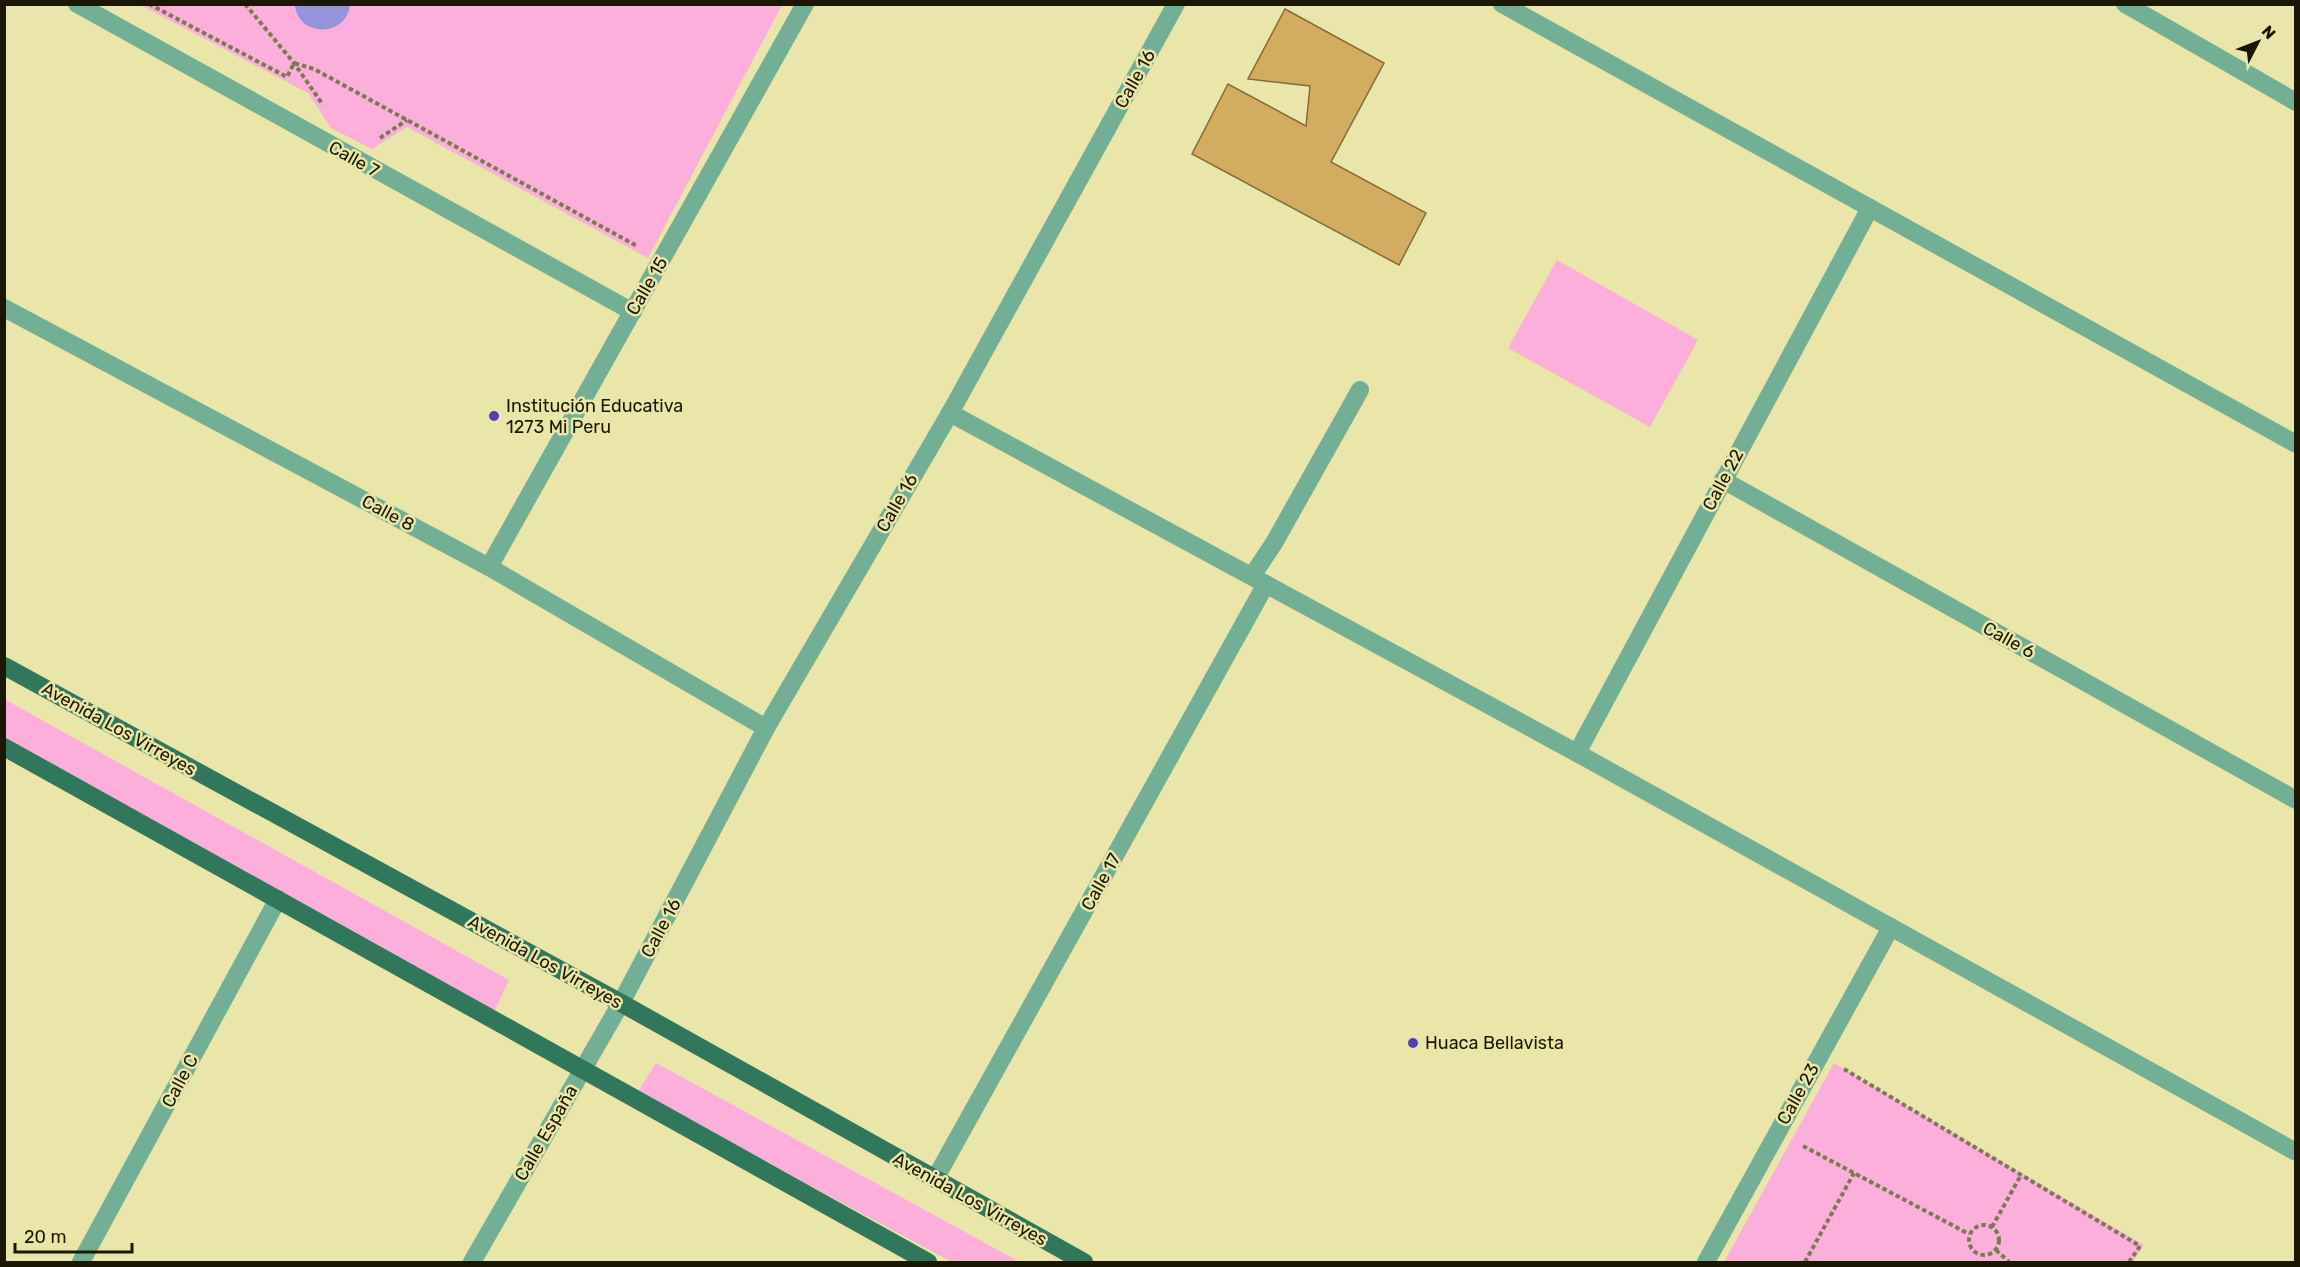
<svg xmlns="http://www.w3.org/2000/svg" width="2300" height="1267" viewBox="0 0 2300 1267" font-family="Rubik,sans-serif">
<rect width="100%" height="100%" fill="#eae6aa"/>
<g fill="#fbafda">
<polygon points="140,5 782,5 648,258 407,127 372,149 331,128 308,93"/>
<polygon points="1557,260 1698,340 1650,427 1508,348"/>
<polygon points="4,699 509,980 494,1012 5,742"/>
<polygon points="656,1063 1020,1262 952,1262 637,1093"/>
<polygon points="1834,1063 2144,1245 2132,1262 1724,1262"/>
</g>
<path fill="#9593db" d="M295 5V4L350 5C347 37 298 38 295 5Z"/>
<polygon fill="#d2ad61" stroke="#846b37" stroke-width="1.5" points="1285,9 1384,63 1331,162 1426,213 1399,265 1192,154 1228,84 1306,126 1310,86 1248,79"/>
<g fill="none" stroke-linecap="round" stroke-linejoin="round">
<g stroke="#7d7a52" stroke-width="4" stroke-dasharray="4.5 3" stroke-linecap="butt">
<polyline points="149,4 287,77 294,63 314,69 637,246"/>
<polyline points="245,4 294,63 323,105"/>
<polyline points="380,138 407,120"/>
<polyline points="1844,1069 2140,1246 2129,1262"/>
<polyline points="1803,1146 1969,1234"/>
<circle cx="1984" cy="1240" r="15"/>
<polyline points="1992,1227 2021,1175"/>
<polyline points="1996,1250 2009,1262"/>
<polyline points="1805,1262 1854,1173"/>
</g>
<g stroke="#73af94" stroke-width="18">
<polyline points="77,4 633,312"/>
<polyline points="1502,4 2296,444"/>
<polyline points="2125,4 2296,102"/>
<polyline points="4,308 489,567 766,728"/>
<polyline points="950,413 1577,753 2296,1152"/>
<polyline points="1723,480 2296,800"/>
<polyline points="489,567 805,4"/>
<polyline points="1252,576 1274,543 1360,390"/>
<polyline points="1577,753 1870,208"/>
<polyline points="935,1179 1266,584"/>
<polyline points="81,1262 278,899"/>
<polyline points="472,1262 621,1003 766,728 950,413 1176,4"/>
<polyline points="1706,1262 1891,927"/>
</g>
<g stroke="#31775c" stroke-width="18">
<polyline points="4,666 621,1003 1084,1262"/>
<polyline points="4,747 928,1262"/>
</g>
</g>
<g fill="#523eb6" stroke="#eae6aa" stroke-width="2">
<circle cx="494" cy="416" r="6"/>
<circle cx="1413" cy="1043" r="6"/>
</g>
<g text-anchor="middle" dominant-baseline="central" stroke-width="5" stroke-linejoin="round" paint-order="stroke">
<g font-size="18" fill="#1a1802" stroke="#eae6aa">
<text transform="translate(1135 79) rotate(-61)">Calle 16</text>
<text transform="translate(354 159) rotate(29)">Calle 7</text>
<text transform="translate(647 286) rotate(-60)">Calle 15</text>
<text transform="translate(1723 480) rotate(-62)">Calle 22</text>
<text transform="translate(897 503) rotate(-60)">Calle 16</text>
<text transform="translate(388 513) rotate(28)">Calle 8</text>
<text transform="translate(2009 640) rotate(29)">Calle 6</text>
<text transform="translate(119 729) rotate(29)">Avenida Los Virreyes</text>
<text transform="translate(1101 882) rotate(-61)">Calle 17</text>
<text transform="translate(661 928) rotate(-62)">Calle 16</text>
<text transform="translate(545 962) rotate(29)">Avenida Los Virreyes</text>
<text transform="translate(180 1081) rotate(-62)">Calle C</text>
<text transform="translate(1798 1094) rotate(-61)">Calle 23</text>
<text transform="translate(546 1133) rotate(-60)">Calle España</text>
<text transform="translate(970 1199) rotate(29)">Avenida Los Virreyes</text>
</g>
<g font-size="18" fill="#1a1802" stroke="#eae6aa" text-anchor="start">
<text x="506" y="406">Institución Educativa<tspan x="506" dy="21">1273 Mi Peru</tspan></text>
<text x="1425" y="1043">Huaca Bellavista</text>
</g>
</g>
<rect width="2300" height="1267" fill="none" stroke="#1a1802" stroke-width="12"/>
<g transform="translate(2258 42) rotate(48)" stroke="#eae6aa" stroke-width="4.5" paint-order="stroke">
<path d="M0-4.5L10 22L0 15L-10 22Z" fill="#1a1802"/>
<text y="-9" font-size="16" font-weight="bold" text-anchor="middle" fill="#1a1802">N</text>
</g>
<path d="M15 1243v9h117v-9" fill="none" stroke="#1a1802" stroke-width="3"/>
<text x="24" y="1243" font-size="18" fill="#1a1802" stroke="#eae6aa" stroke-width="4.5" paint-order="stroke">20 m</text>
</svg>
